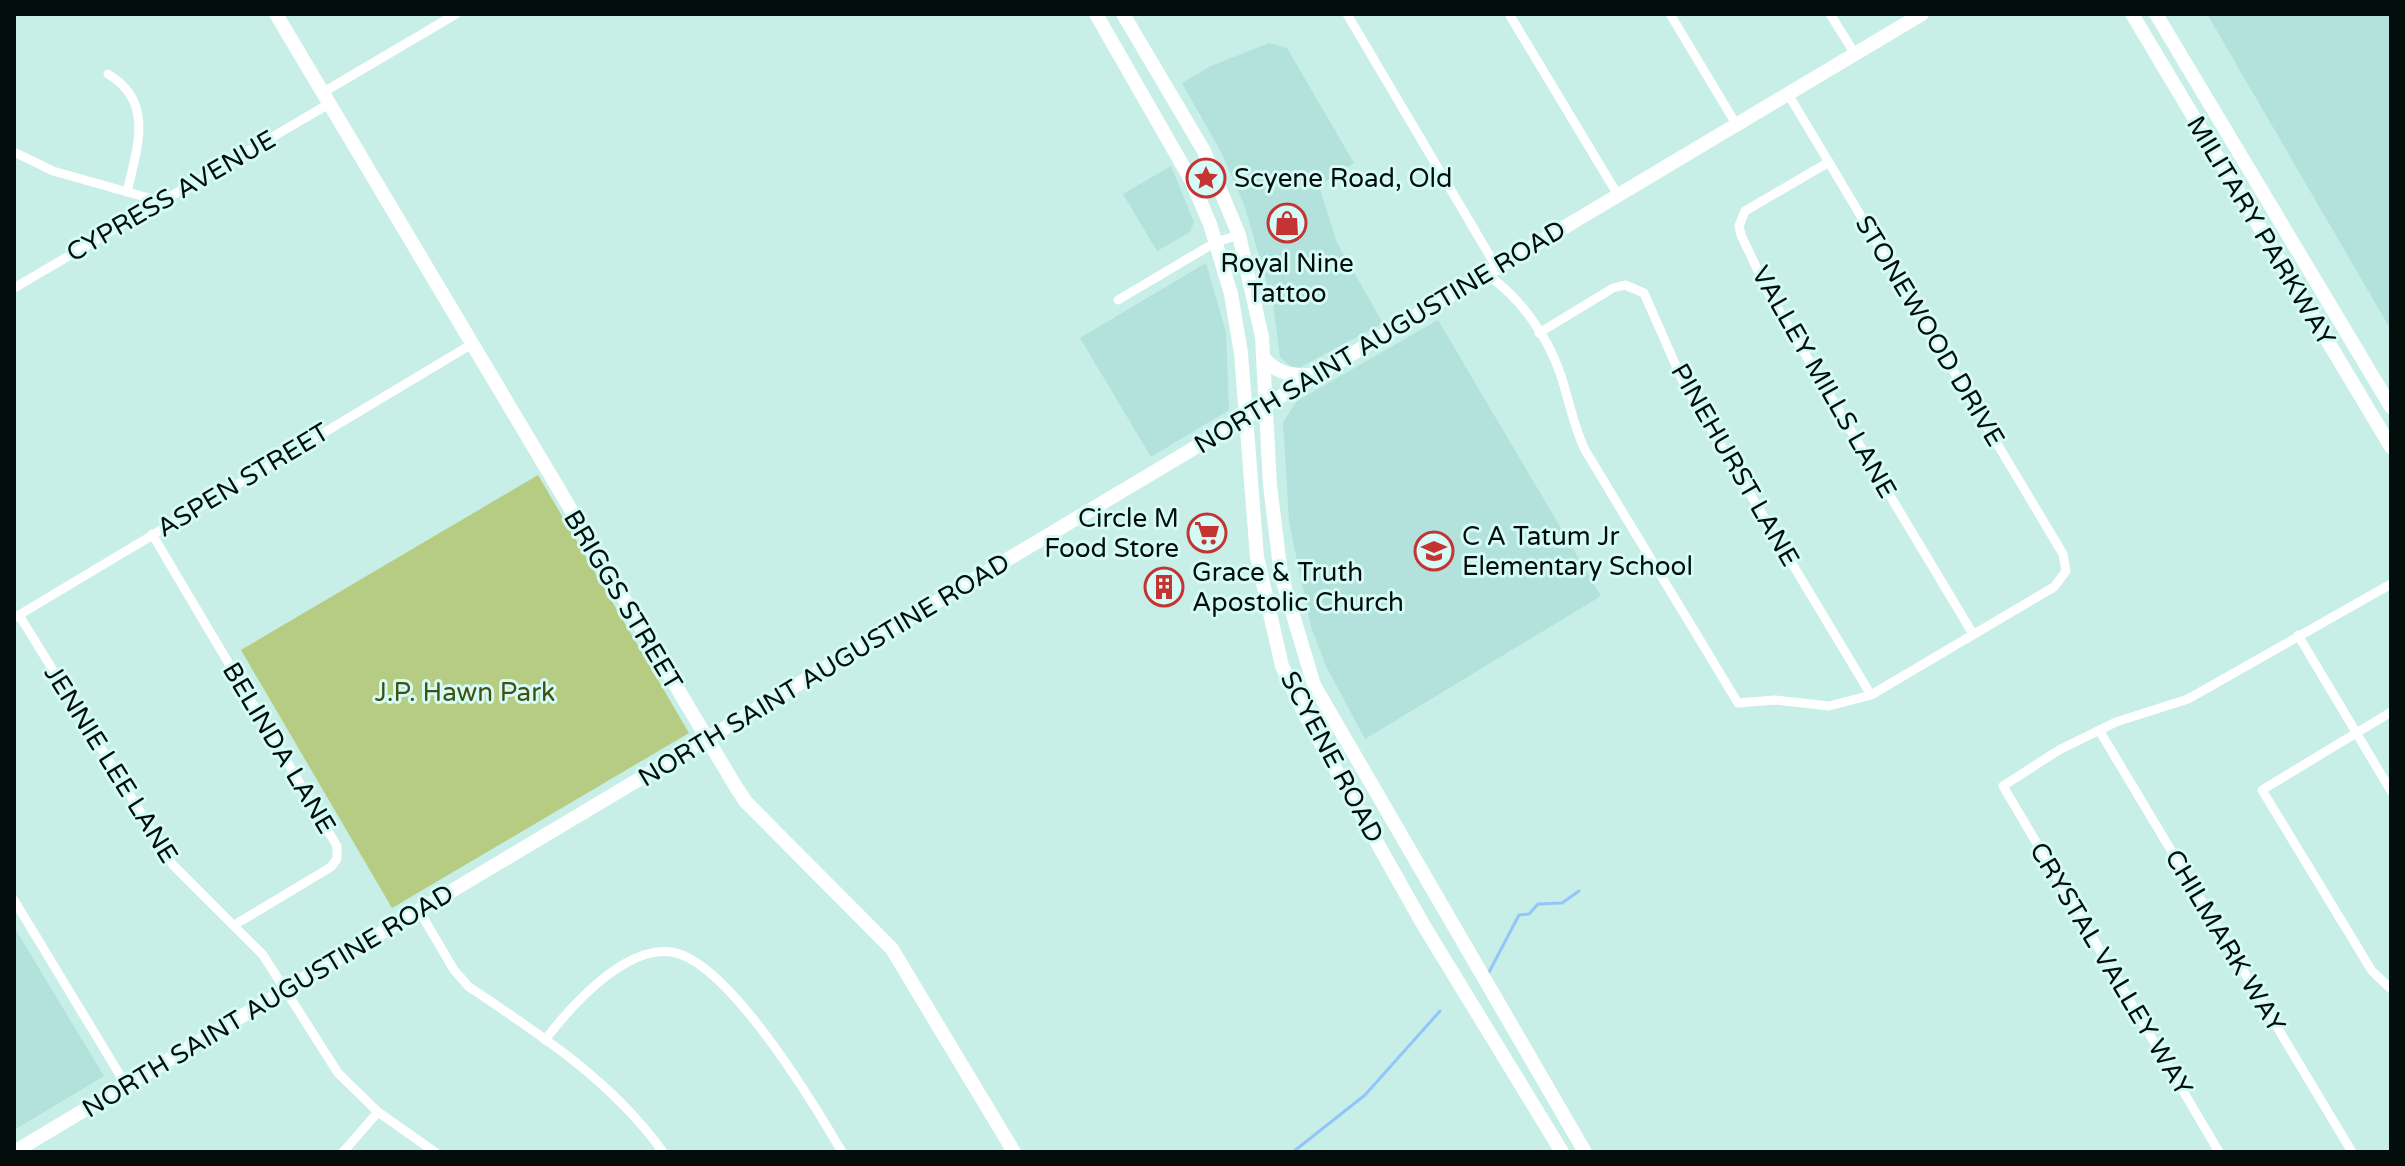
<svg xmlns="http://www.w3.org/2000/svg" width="2405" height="1166" viewBox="0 0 2405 1166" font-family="'Varela Round',sans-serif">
<rect width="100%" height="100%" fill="#c8eee8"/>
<g fill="#b2e2db">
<polygon points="2207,14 2391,14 2391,330"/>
<polygon points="1269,43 1287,48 1354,163 1319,186 1337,243 1383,323 1295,370 1280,357 1273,304 1245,207 1221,152 1182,83 1211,66"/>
<polygon points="1171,166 1194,222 1190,232 1157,251 1123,194"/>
<polygon points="1206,263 1226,332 1229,410 1151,457 1080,338"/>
<polygon points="1438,320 1601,596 1365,739 1326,666 1311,627 1289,522 1283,422 1297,401"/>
<polygon points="14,927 104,1076 14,1130"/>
</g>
<polygon fill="#b6cc82" points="538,475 689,733 392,908 241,650"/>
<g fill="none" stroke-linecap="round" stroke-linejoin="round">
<g stroke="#93c5fa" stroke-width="3">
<polyline points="1488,974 1519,915 1529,914 1538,904 1562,903 1579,891"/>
<polyline points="1293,1152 1365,1095 1440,1011"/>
</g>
<g stroke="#fff" stroke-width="9">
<polyline points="1347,14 1497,268"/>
<polyline points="1509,14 1618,195"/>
<polyline points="1670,14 1736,124"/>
<polyline points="1830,14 1855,54"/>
<path d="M108 74C155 102 137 148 127 192"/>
<polyline points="322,93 456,14"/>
<polyline points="14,152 53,171 163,202"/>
<polyline points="1829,162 1745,211 1739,226 1741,235 1769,294 1973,634"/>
<path d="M1486 274C1519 296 1547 335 1560 373 1569 399 1573 425 1585 450L1738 703 1775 700 1829 706 1871 695 2054 587 2066 571 2063 554 1788 94"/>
<polyline points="14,288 327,105"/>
<polyline points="1118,300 1216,242 1239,235"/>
<polyline points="1539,333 1613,288 1625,285 1644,293 1684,384 1871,695"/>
<polyline points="152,534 337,846 337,859 331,867 236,924"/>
<polyline points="19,615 173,865 263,955 338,1073 378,1112 435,1152"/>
<polyline points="14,618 472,344"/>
<polyline points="2298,635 2391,791"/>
<polyline points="2391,712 2262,790 2372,971 2391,989"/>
<polyline points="2099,730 2352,1152"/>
<polyline points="14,900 126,1085"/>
<path d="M420 912 454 970 469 987C541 1035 612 1081 663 1152"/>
<path d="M545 1040C570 1007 624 946 671 952 727 959 814 1104 842 1152"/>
<polyline points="343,1152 378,1112"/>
<polyline points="2219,1152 2003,786 2059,750 2116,722 2188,699 2391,584"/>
</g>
<g stroke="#fff" stroke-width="14">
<polyline points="276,14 736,787 746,802 892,949 1014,1152"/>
<polyline points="2132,14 2391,447"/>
<polyline points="2156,14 2391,407"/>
<polyline points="14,1152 1922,14"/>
</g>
<g stroke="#fff" stroke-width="14">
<polyline points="1096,14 1191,180 1210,224 1231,294 1241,353 1257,557 1282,666 1305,715 1424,926 1562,1152"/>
<polyline points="1123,14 1204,151 1239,235 1262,337 1270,485 1281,575 1314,685 1585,1152"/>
<path d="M1264 358C1278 376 1296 375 1317 375"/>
</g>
</g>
<defs>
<g id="sight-ring" transform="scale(2)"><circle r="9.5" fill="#d5fbf6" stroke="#c33432" stroke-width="1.5"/><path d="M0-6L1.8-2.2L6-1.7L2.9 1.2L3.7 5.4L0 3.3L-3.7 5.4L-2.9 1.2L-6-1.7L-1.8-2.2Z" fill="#c33432"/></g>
<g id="shop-ring" transform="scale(2)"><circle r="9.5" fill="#d5fbf6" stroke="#c33432" stroke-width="1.5"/><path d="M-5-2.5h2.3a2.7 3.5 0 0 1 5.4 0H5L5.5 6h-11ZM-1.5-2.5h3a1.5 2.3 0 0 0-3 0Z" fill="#c33432"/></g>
<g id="supermarket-ring" transform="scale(2)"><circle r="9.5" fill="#d5fbf6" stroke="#c33432" stroke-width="1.5"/><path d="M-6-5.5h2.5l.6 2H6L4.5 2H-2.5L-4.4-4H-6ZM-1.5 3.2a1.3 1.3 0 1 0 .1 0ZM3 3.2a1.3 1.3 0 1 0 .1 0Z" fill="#c33432"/></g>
<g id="school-ring" transform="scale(2)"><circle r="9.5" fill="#d5fbf6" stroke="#c33432" stroke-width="1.5"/><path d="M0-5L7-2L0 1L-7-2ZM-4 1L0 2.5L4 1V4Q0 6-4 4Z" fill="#c33432"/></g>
<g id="building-ring" transform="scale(2)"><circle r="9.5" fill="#d5fbf6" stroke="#c33432" stroke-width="1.5"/><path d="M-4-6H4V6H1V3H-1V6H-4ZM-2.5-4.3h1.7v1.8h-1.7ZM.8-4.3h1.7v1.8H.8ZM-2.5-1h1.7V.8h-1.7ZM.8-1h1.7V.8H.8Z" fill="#c33432"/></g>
</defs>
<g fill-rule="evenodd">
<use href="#sight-ring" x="1206" y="178"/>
<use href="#shop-ring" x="1287" y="223"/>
<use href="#supermarket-ring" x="1207" y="533"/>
<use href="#school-ring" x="1434" y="551"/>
<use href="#building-ring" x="1164" y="587"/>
</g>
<g text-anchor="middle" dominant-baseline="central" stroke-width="6" stroke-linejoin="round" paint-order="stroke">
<g font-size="26" fill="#030e0c" stroke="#d5fbf6" text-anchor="start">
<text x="1234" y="178">Scyene Road, Old</text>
<text x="1287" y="263" text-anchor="middle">Royal Nine<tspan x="1287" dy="30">Tattoo</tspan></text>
<text x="1179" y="518" text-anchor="end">Circle M<tspan x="1179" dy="30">Food Store</tspan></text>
<text x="1462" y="536">C A Tatum Jr<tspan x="1462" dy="30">Elementary School</tspan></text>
<text x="1192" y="572">Grace &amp; Truth<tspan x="1192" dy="30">Apostolic Church</tspan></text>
</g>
<g font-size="26" fill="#030e0c" stroke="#d5fbf6">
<text transform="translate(171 196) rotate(-30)">CYPRESS AVENUE</text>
<text transform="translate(2261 231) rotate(59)">MILITARY PARKWAY</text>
<text transform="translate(1930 331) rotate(59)">STONEWOOD DRIVE</text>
<text transform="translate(1380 337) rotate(-31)">NORTH SAINT AUGUSTINE ROAD</text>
<text transform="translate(1824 382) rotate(60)">VALLEY MILLS LANE</text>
<text transform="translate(1735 465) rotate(60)">PINEHURST LANE</text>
<text transform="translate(243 480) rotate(-31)">ASPEN STREET</text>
<text transform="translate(623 600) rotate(59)">BRIGGS STREET</text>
<text transform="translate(824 670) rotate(-31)">NORTH SAINT AUGUSTINE ROAD</text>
<text transform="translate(279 748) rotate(59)">BELINDA LANE</text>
<text transform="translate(1332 757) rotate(62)">SCYENE ROAD</text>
<text transform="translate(111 764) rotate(58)">JENNIE LEE LANE</text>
<text transform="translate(2225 941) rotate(59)">CHILMARK WAY</text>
<text transform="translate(2111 969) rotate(59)">CRYSTAL VALLEY WAY</text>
<text transform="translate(268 1001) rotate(-31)">NORTH SAINT AUGUSTINE ROAD</text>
</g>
<g font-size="26" fill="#425113" stroke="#d5fbf6">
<text x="465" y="692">J.P. Hawn Park</text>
</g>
</g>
<rect width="2405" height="1166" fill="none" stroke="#030e0c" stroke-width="32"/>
</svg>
